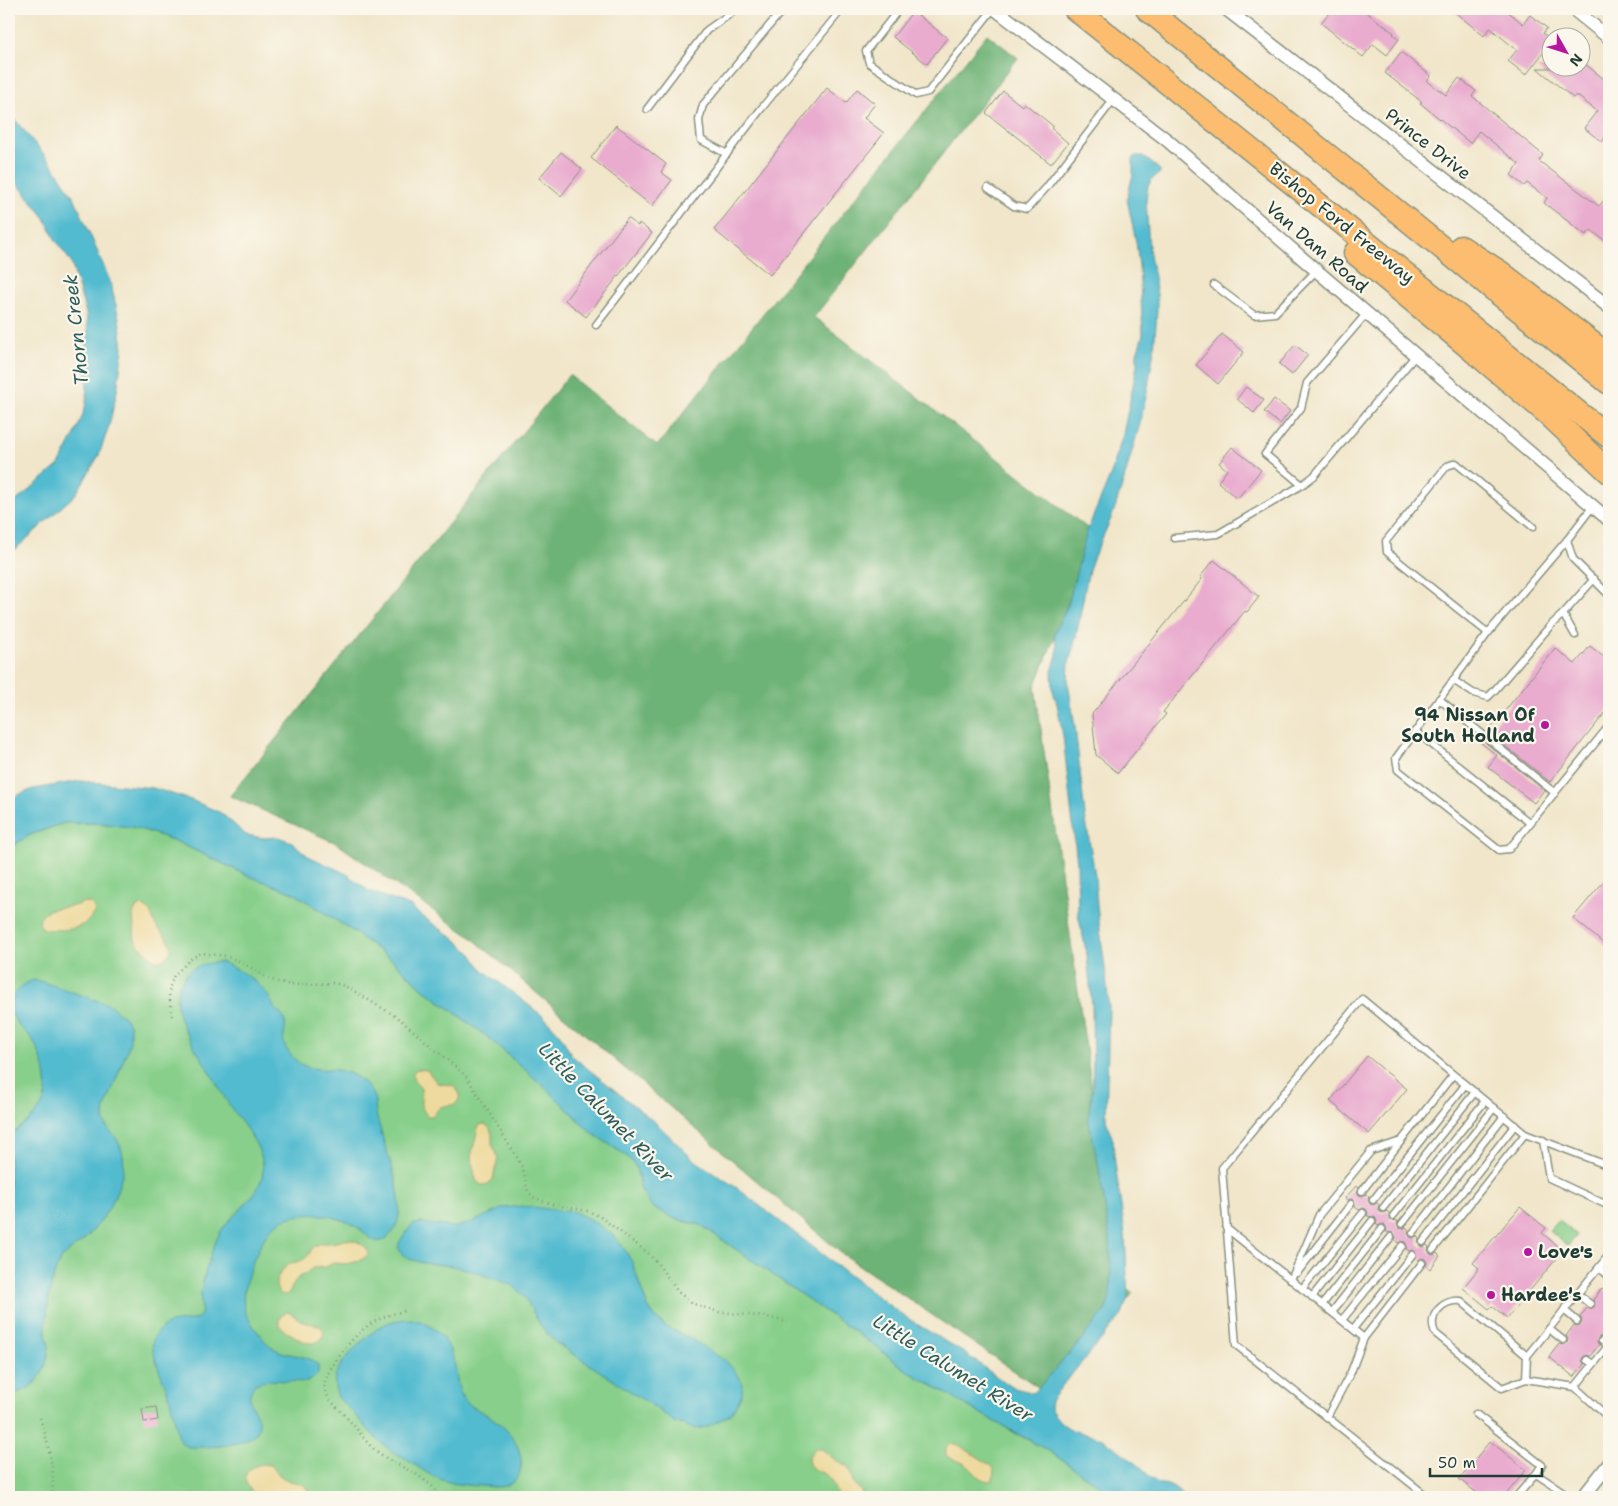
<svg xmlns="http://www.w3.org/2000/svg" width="1618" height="1506" viewBox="0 0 1618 1506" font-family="'Shantell Sans',sans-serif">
<rect width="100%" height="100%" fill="#fbf7ec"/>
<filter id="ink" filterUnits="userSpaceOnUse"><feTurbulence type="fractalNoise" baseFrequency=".02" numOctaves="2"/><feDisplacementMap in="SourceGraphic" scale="10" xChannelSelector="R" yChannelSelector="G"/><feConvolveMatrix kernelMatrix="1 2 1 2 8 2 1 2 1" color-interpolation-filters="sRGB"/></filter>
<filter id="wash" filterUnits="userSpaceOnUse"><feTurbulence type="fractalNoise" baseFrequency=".0096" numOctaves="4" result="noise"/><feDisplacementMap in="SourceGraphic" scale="20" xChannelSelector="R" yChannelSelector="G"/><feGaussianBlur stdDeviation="1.12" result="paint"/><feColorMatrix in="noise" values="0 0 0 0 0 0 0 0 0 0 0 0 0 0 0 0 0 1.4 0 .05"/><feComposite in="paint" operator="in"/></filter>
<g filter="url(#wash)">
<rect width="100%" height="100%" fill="#f1e6ca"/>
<g fill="#87cf8a" stroke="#53865f">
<polygon points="64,823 99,823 137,828 173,840 249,876 294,893 348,928 391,959 426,991 485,1035 548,1090 592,1133 628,1157 636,1167 641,1190 675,1219 701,1225 868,1341 908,1371 1015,1433 1049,1451 1115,1497 9,1497 9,848 30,835"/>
<polygon points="1558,1220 1577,1235 1568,1246 1549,1231"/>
</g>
<polygon fill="#6db276" stroke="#467855" points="987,34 1018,58 814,317 1095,534 1035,687 1119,1282 1133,1293 1051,1396 841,1253 471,937 336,843 230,796 569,375 657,446"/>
<g fill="#eeda9e" stroke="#868c69">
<path d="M84 902 92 904 95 910C88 930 66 930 48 930L43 929 39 923C41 902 71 911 84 902Z"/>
<path d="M141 906C152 908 151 916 155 924 162 936 184 946 161 961L155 960 144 950 139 946 135 940 133 915 136 908Z"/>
<path d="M417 1069 427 1070 437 1083 454 1086 460 1094C458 1109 451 1103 441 1107 438 1109 435 1113 432 1116H427L421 1106V1089L413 1078V1073Z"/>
<polygon points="485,1124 490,1129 492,1135 492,1144 498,1157 493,1179 488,1184 484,1185 481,1185 476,1180 471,1157 478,1128 480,1125"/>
<path d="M343 1240C353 1239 361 1242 368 1250V1255L360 1261 345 1264 333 1263 326 1267 313 1268 297 1279 288 1294 283 1295C269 1288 279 1271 289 1264 294 1262 300 1262 304 1259 310 1256 310 1248 317 1245 324 1241 333 1245 343 1240Z"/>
<path d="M286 1312C295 1313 298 1321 307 1323 312 1324 317 1323 321 1327 328 1334 320 1343 312 1343 305 1343 297 1338 291 1334 285 1331 279 1328 279 1320L280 1317Z"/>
<path d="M951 1444H957L991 1465 994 1469 993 1480C979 1484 975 1470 965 1464 959 1460 952 1460 946 1456V1448Z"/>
<path d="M815 1449H822L835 1460 847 1466 849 1469 853 1482 860 1490 862 1493 860 1497H841C834 1491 834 1486 830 1479 824 1469 808 1474 808 1457Z"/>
<path d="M262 1464 271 1465C275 1469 277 1474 282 1477 295 1486 306 1478 312 1497H259C242 1486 239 1469 262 1464Z"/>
</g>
<g fill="#53bbd0" stroke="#397c82">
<polygon points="9,115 16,121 52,164 75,199 110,281 119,318 123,348 117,391 109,426 99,455 76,494 9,555 9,507 59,465 75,434 82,417 86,404 87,385 86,346 88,340 88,333 86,313 71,262 55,239 45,218 9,173"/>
<path d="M1135 156H1143L1160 170V173L1152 179 1148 186 1146 199 1149 248 1157 295V311L1154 350 1147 392 1139 427 1123 483 1113 514 1092 561 1088 574 1076 637 1069 663 1068 682 1075 727 1085 815 1095 875 1097 906 1106 976 1109 1008 1106 1120 1113 1140 1115 1163 1125 1234 1128 1297 1122 1315 1065 1382 1051 1401 1050 1408C1056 1418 1064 1427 1075 1431 1085 1435 1095 1434 1104 1440 1124 1452 1141 1468 1158 1484 1169 1483 1176 1489 1184 1497H1115L1049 1451 974 1410 908 1371 868 1341 701 1225 675 1219 652 1207 641 1190 636 1167 628 1157 592 1133 548 1090 485 1035 426 991 391 959 348 928 294 893 249 876 173 840 137 828 99 823H64L30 835 9 848V799L33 789 80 781 153 788 191 800 221 813 246 835 264 838 278 837 292 842 308 856 347 874 369 891 412 907 419 914 455 939 472 954 482 969 544 1017 560 1034 572 1056 657 1124 693 1159 737 1188 845 1272 902 1315 964 1353 1011 1387 1034 1393 1064 1359 1070 1353 1105 1311 1109 1301 1111 1283 1110 1238 1097 1157 1088 1118 1093 1088 1092 1006 1087 955 1078 914 1077 863 1063 736 1057 704 1053 691 1052 672 1057 654V644L1054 636 1057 627 1068 605 1087 531 1111 474 1123 434 1137 366V353L1143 335 1139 266 1136 242 1127 199 1133 174V159Z"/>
<path d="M221 962C239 969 258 980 269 997 271 1000 272 1004 274 1007 278 1012 284 1016 285 1022 287 1036 278 1038 290 1054 309 1079 331 1062 355 1076 363 1081 371 1089 374 1098 376 1103 375 1108 376 1113 377 1119 379 1125 381 1131 387 1158 410 1204 394 1230 390 1236 383 1243 376 1241 368 1239 364 1231 357 1227 336 1214 304 1210 281 1221 267 1228 258 1250 252 1264 247 1278 240 1298 245 1312 248 1319 253 1325 257 1331 264 1340 269 1347 279 1351 292 1356 308 1355 318 1365V1374L311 1380 307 1382 268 1380 255 1384C242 1402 257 1407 259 1424 260 1447 204 1448 188 1447L182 1443 179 1438C175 1424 173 1410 169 1396 165 1383 150 1353 153 1340 154 1335 161 1328 165 1326 177 1318 191 1325 201 1315 202 1307 200 1300 201 1292 203 1277 214 1240 223 1228 237 1210 265 1192 263 1166 261 1144 242 1124 230 1106 222 1094 215 1080 207 1067 192 1042 165 1010 182 980 190 966 205 963 221 962Z"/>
<path d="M33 980 43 982 110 1005 126 1019 130 1027V1042L127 1051 105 1108C101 1131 112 1128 120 1145 124 1155 125 1167 121 1178 116 1199 103 1221 87 1237 80 1244 71 1249 64 1256 57 1264 53 1277 51 1287 48 1302 46 1318 46 1333 46 1338 49 1342 49 1347 47 1372 35 1392 9 1394V1136C21 1127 34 1118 42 1105 52 1088 43 1058 34 1042 30 1035 21 1030 16 1022 5 1003 14 987 33 980Z"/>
<polygon points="522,1206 575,1212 593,1221 610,1233 622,1245 632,1262 643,1294 648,1307 656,1318 666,1327 690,1338 727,1362 738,1375 743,1384 742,1394 731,1414 707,1427 696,1429 674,1422 657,1409 555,1342 541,1326 524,1296 512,1285 466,1269 452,1266 423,1263 409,1259 402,1254 398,1247 401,1239 413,1224 420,1223 455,1227 468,1224 503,1208"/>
<path d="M412 1319C437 1324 450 1342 455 1366 457 1376 457 1387 462 1396 467 1406 480 1410 489 1416 501 1423 514 1436 519 1450 524 1467 521 1484 500 1487 494 1487 487 1486 481 1486 464 1485 448 1484 433 1476 425 1473 418 1466 410 1462 405 1458 399 1457 394 1453 378 1441 366 1428 353 1413 348 1407 342 1403 338 1397 335 1389 333 1381 336 1374 342 1358 370 1332 385 1324 394 1320 403 1319 412 1319Z"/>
</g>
<g id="blocks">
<g fill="#e9accf">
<polygon points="1332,9 1362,9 1394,33 1393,34 1399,39 1387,55 1373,44 1363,57 1321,23"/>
<polygon points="1451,9 1505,9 1523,24 1530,15 1547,28 1543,33 1550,39 1550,44 1526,75 1508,61 1517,50 1490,28 1484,36"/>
<polygon points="913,11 947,38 927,64 893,37"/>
<polygon points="1401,52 1431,76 1427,81 1446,95 1459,78 1476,91 1472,96 1543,155 1539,161 1599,206 1609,194 1609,244 1591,230 1586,235 1544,203 1547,198 1527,183 1524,186 1511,175 1519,164 1479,131 1470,143 1420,103 1422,102 1385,73"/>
<polygon points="1580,60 1609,83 1609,132 1602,142 1584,128 1597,111 1576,95 1573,98 1537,68 1580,68"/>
<polygon points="827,88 846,103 857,89 875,104 864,118 884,133 770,275 714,230"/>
<polygon points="1003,91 1022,106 1024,103 1053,126 1051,128 1068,143 1051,164 986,113"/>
<polygon points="616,125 666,164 661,172 672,180 652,206 591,158"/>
<polygon points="561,152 582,169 561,196 539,178"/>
<polygon points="628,218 638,226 639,223 652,233 586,317 565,300"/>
<polygon points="1222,334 1244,352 1218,384 1196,365"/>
<polygon points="1295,345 1308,355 1292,375 1279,364"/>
<polygon points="1246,387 1264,400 1254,413 1237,399"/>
<polygon points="1274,399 1290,411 1280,424 1264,412"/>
<polygon points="1232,447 1261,470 1237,499 1218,482 1227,470 1219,463"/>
<polygon points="1214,560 1259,597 1247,612 1245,611 1163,712 1166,714 1118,773 1096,755 1092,714 1202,579 1200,577"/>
<polygon points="1590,646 1609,661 1609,708 1550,782 1488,732 1555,648 1575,664"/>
<polygon points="1482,740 1544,790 1534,803 1488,767 1497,755 1480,742"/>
<polygon points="1609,875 1609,948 1573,918"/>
<polygon points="1367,1056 1407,1089 1369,1134 1330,1101"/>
<polygon points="1356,1186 1358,1188 1357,1191 1359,1195 1362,1196 1366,1194 1369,1197 1368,1200 1370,1204 1373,1205 1377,1203 1379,1205 1378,1208 1380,1212 1383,1213 1387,1211 1389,1213 1390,1220 1398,1221 1397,1224 1399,1228 1402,1229 1406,1227 1409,1230 1408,1233 1410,1237 1413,1238 1417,1236 1419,1239 1418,1242 1420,1246 1423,1247 1427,1245 1429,1247 1428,1250 1430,1254 1433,1255 1437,1253 1440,1256 1430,1269 1426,1266 1427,1263 1425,1259 1422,1258 1418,1260 1416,1258 1415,1251 1412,1250 1409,1251 1406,1249 1407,1246 1405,1242 1402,1241 1398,1243 1395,1240 1396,1237 1394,1233 1386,1232 1387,1229 1385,1225 1382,1224 1378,1226 1376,1224 1377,1221 1375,1217 1367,1216 1368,1213 1366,1209 1363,1208 1359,1210 1355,1207 1354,1200 1351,1199 1348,1200 1345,1198"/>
<polygon points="1520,1207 1546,1228 1542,1233 1563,1251 1507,1318 1492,1306 1489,1309 1463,1288 1479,1268 1473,1263"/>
<polygon points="1602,1288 1609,1293 1609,1332 1605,1337 1601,1336 1598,1338 1597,1342 1599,1345 1590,1356 1587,1355 1583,1357 1582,1360 1584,1364 1574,1377 1549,1357 1559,1344 1563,1345 1567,1343 1568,1339 1566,1336 1574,1325 1578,1326 1581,1324 1582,1320 1580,1317 1587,1308 1590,1309 1594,1307 1595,1304 1593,1300"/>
<polygon points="156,1407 158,1420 144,1422 142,1409"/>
<polygon points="1490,1441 1526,1470 1504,1497 1482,1497 1459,1479"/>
</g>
</g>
</g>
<g filter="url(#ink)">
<use href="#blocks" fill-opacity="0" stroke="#88927f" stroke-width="1"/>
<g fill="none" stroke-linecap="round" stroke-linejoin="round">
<g stroke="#88927f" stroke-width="9">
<g id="lane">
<polyline points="899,9 866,51 869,63 916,95 928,92 993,9"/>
<polyline points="647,109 707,30 737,9"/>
<polyline points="727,154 701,140 699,120 703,105 779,14 789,9"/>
<polyline points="988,188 1014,206 1027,209 1046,188 1114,99"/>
<polyline points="1214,285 1254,315 1275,313 1317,270"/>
<polyline points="596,325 761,109 842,9"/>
<polyline points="1302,485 1265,454 1301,408 1307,383 1367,313"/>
<polyline points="1593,506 1567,540 1488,633 1396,758 1398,770 1499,850 1509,849 1609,726"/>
<polyline points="1174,538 1218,534 1302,485 1314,476 1416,355"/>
<polyline points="1567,540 1573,559 1609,595"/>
<polyline points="1563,614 1575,635"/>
<polyline points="1488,633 1387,552 1386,541 1447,466 1456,463 1533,527"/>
<polyline points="1453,680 1473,693 1488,697 1494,691 1551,625 1563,614 1594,579"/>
<polyline points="1439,699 1555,793"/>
<polyline points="1415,731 1530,823"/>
<polyline points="1543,1140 1549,1178 1609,1206"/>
<polyline points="1362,1191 1453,1075"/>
<polyline points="1373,1200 1465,1085"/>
<polyline points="1383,1208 1475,1092"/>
<polyline points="1393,1216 1485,1101"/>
<polyline points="1402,1224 1494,1108"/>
<polyline points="1226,1228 1364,1338"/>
<polyline points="1413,1233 1504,1116"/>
<polyline points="1423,1242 1515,1125"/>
<polyline points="1433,1250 1525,1134"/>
<polyline points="1599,1268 1609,1276"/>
<polyline points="1297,1273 1351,1204"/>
<polyline points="1291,1280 1319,1215 1371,1151 1401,1141"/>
<polyline points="1302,1289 1363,1213"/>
<polyline points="1577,1294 1590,1304"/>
<polyline points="1312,1297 1372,1221"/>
<polyline points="1322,1305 1382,1229"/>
<polyline points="1564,1310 1577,1321"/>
<polyline points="1332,1312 1391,1237"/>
<polyline points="1342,1320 1402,1246"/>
<polyline points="1353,1329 1412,1255"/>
<polyline points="1549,1329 1563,1340"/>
<polyline points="1602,1341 1608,1346"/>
<polyline points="1527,1356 1609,1255"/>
<polyline points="1587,1360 1593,1364"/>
<path d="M1526 1379 1527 1356 1461 1301C1443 1299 1427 1315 1435 1333L1502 1388 1526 1379 1575 1387 1609 1418"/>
<polyline points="1575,1387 1609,1345"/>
<polyline points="1476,1414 1542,1465 1536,1474 1571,1497"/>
<polyline points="1327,1417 1351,1372 1364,1338 1422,1263"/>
<polyline points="1428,1497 1236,1345 1222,1168 1362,999 1525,1134 1609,1166"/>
<polyline points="1516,1497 1536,1474"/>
</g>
</g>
<g stroke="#88927f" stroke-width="15">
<g id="street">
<polyline points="995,9 1167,140 1303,259 1609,520"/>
<polyline points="1226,9 1609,307"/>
<polyline points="1573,9 1609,38"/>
<polyline points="1583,1497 1609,1464"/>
</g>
</g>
<g stroke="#88927f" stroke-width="25">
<g id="highway">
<polyline points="1075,9 1609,437"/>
<polyline points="1147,9 1609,383"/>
<polyline points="1461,247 1500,272 1609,356"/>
<polyline points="1355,253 1453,334 1548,414 1609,472"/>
</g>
</g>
<g stroke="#88927f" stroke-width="2.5" stroke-dasharray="1 4" stroke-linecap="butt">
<polyline points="172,1016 169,994 170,986 174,975 192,958 201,953 225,956 241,962 269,979 281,983 292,985 334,983 345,986 397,1017 466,1076 516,1156 522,1167 528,1192 533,1197 553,1205 588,1211 599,1216 648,1253 658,1264 678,1292 694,1304 719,1312 767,1317 788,1322"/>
<path d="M404 1311C372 1318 359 1330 340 1355 315 1390 322 1391 348 1419 359 1430 366 1444 379 1453 402 1470 423 1472 441 1497"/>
<path d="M40 1418C49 1445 55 1469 52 1497"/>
</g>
<use href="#lane" stroke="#fff" stroke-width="6"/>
<use href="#street" stroke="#fff" stroke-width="12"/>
<use href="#highway" stroke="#fcbd6f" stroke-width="22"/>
</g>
</g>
<g fill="#b5179e" stroke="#fbf7ec" stroke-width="2">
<circle cx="1545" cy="725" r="5"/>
<circle cx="1528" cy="1252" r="5"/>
<circle cx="1491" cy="1295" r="5"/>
</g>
<g text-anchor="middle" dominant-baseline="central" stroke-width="4.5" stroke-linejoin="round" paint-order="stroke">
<g font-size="18" fill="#1f3d34" stroke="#fbf7ec">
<text transform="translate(1428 144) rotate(38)">Prince Drive</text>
<text transform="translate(1342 223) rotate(39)">Bishop Ford Freeway</text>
<text transform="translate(1317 247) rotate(41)">Van Dam Road</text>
</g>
<g font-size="18" font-weight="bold" fill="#1f3d34" stroke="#fbf7ec" text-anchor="start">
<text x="1535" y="715" text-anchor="end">94 Nissan Of<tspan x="1535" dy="21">South Holland</tspan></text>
<text x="1538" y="1252">Love's</text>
<text x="1501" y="1295">Hardee's</text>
</g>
<g font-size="19" font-style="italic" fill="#2c5c5b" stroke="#fbf7ec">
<text transform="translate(76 330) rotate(-96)">Thorn Creek</text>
<text transform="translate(606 1112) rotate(46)">Little Calumet River</text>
<text transform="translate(953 1368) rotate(32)">Little Calumet River</text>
</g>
</g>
<rect width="1618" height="1506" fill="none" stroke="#fbf7ec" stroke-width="30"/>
<g transform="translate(1566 52) rotate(129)"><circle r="24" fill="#fbf7ec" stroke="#a3ada2"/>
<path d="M0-4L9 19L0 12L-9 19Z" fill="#b5179e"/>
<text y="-8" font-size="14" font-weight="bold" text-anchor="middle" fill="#1f3d34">N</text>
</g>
<path d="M1430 1468v8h112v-8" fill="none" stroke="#1f3d34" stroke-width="2.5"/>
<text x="1438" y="1468" font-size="15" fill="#1f3d34" stroke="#fbf7ec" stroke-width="4" paint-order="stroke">50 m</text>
</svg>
